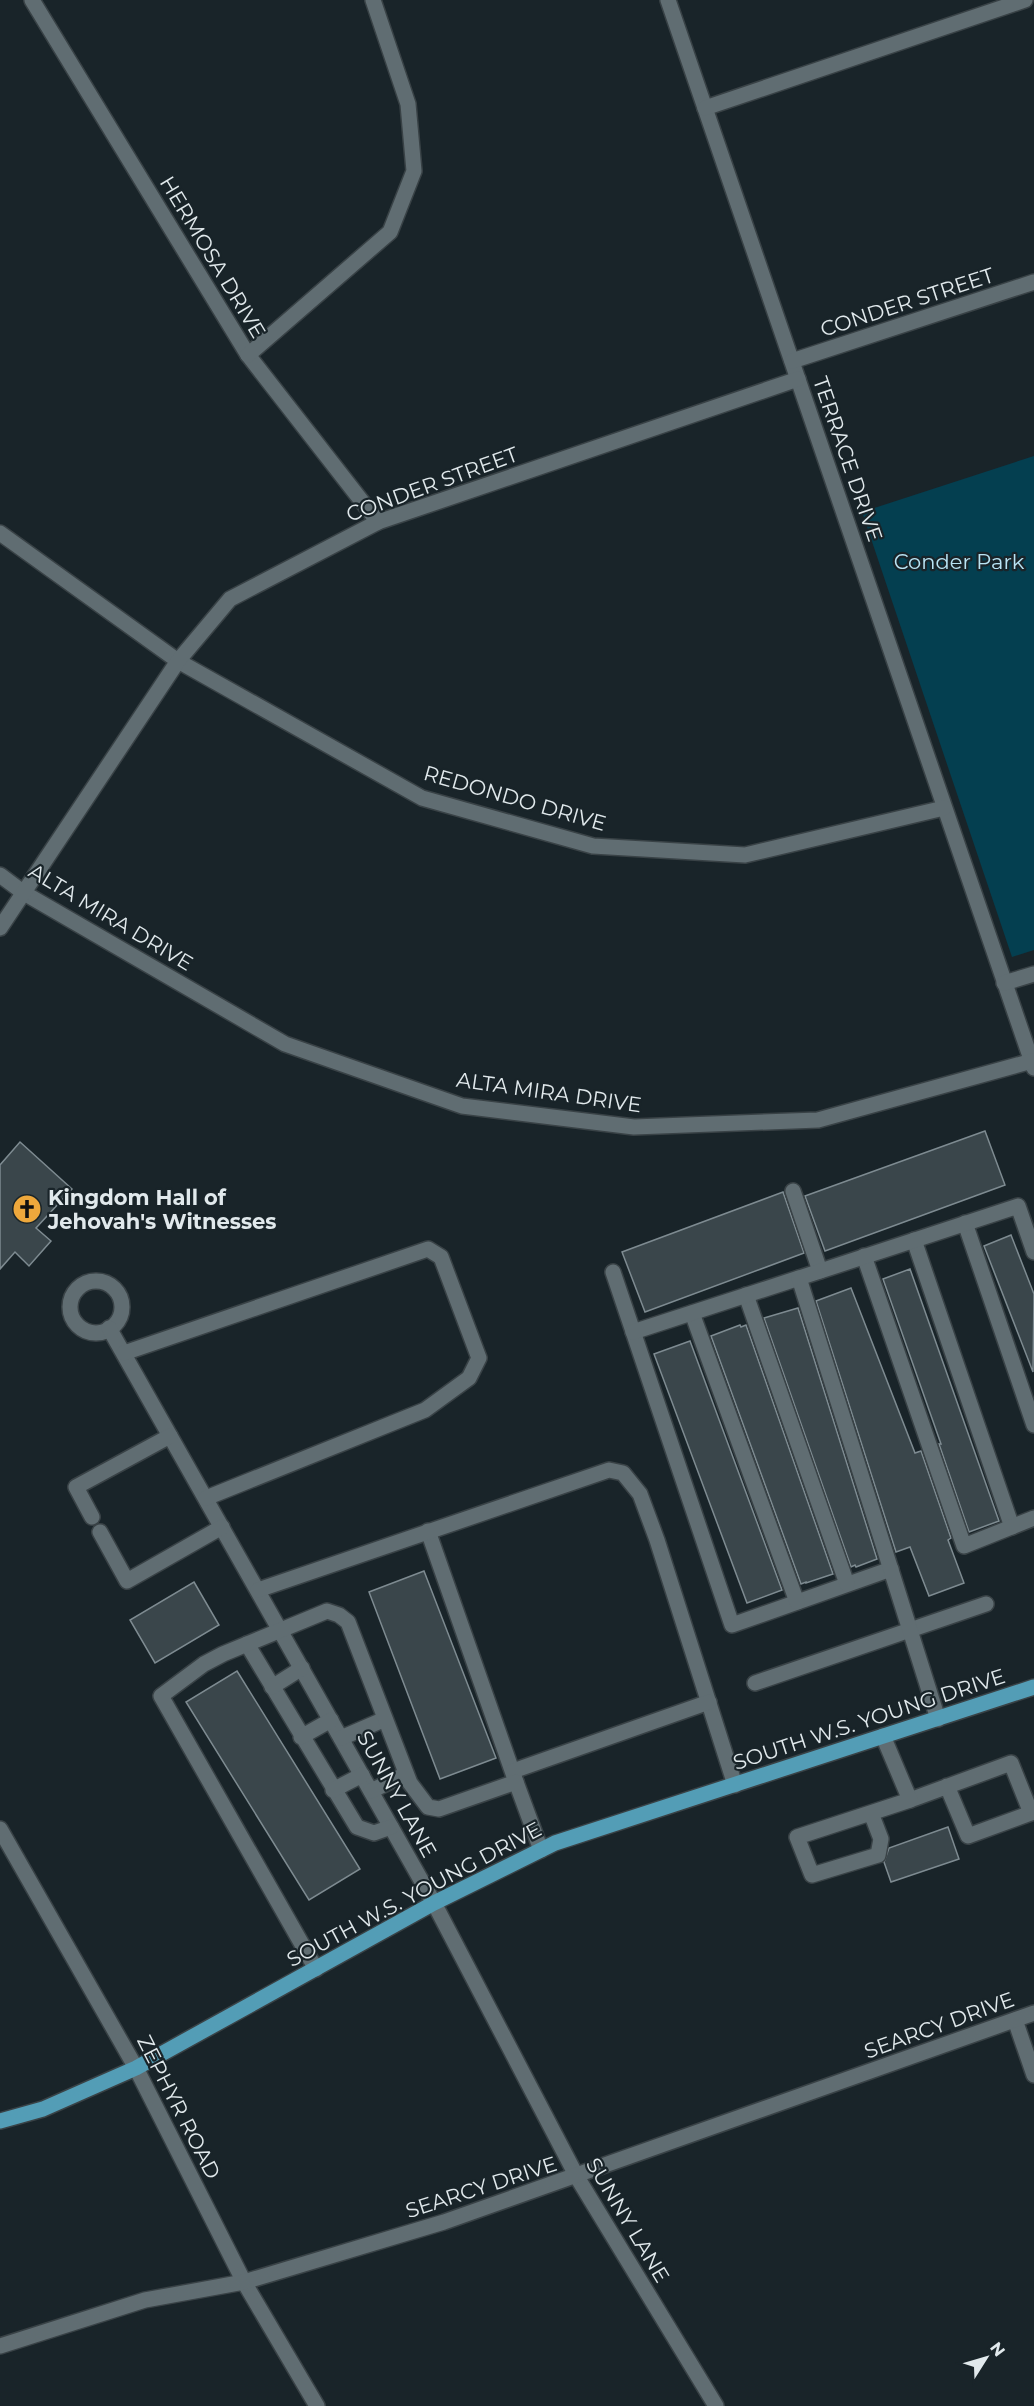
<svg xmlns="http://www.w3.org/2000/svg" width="1034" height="2406" viewBox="0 0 1034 2406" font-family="Montserrat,sans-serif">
<rect width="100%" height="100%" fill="#192429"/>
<polygon fill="#043f50" points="1034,456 1034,950 1012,957 862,512"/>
<g fill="#3a464b" stroke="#7e8b91" stroke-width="1.5">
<polygon points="985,1131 1005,1185 825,1251 805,1196"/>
<polygon points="20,1142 72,1189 36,1228 51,1241 29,1266 15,1252 0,1269 0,1165"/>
<polygon points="783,1192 804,1253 645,1312 622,1252"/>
<polygon points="1011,1235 1034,1294 1033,1372 984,1246"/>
<polygon points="910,1269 999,1521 969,1532 939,1444 941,1444 883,1279"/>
<polygon points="851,1288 915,1453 921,1451 951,1538 948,1540 964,1583 929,1596 910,1547 896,1552 816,1301"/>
<polygon points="798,1308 877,1559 856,1567 855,1565 851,1567 764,1318"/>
<polygon points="740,1325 741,1327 746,1325 833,1574 806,1583 806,1582 801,1584 711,1336"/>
<polygon points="690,1341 782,1590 747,1603 654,1354"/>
<polygon points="424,1571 496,1758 440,1779 369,1592"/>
<polygon points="194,1582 219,1625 155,1663 130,1620"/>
<polygon points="237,1671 360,1869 309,1900 186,1702"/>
<polygon points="948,1827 959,1859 891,1882 884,1862 889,1848"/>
</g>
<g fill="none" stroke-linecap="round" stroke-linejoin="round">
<g stroke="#394246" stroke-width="18">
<g id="minor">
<polyline points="32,0 248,355 378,522"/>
<polyline points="668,0 1034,1068"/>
<polyline points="705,108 1025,0"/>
<polyline points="248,355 390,232 414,171 408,104 373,0"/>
<polyline points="792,361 1034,282"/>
<polyline points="0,533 178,661 422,798 593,846 745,855 944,808"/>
<polyline points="0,875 24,893 285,1044 462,1106 634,1127 818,1120 1032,1061"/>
<polyline points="0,928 178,661 230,599 378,522 798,379"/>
<polyline points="1004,983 1034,974"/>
<polyline points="793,1191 820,1271"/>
<polyline points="965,1223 1034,1425"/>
<polyline points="914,1240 1012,1527"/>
<polyline points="864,1256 964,1546 1034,1518"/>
<polyline points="613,1272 732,1625 891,1569"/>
<circle cx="96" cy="1307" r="26"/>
<polyline points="746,1295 847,1584"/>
<polyline points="692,1313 797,1602"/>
<polyline points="109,1328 434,1903 577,2177 716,2406"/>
<polyline points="633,1332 799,1278"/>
<polyline points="124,1353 428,1249 441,1257 479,1358 469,1378 425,1410 206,1498"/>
<polyline points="92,1517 76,1487 170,1436"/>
<polyline points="428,1531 516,1782"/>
<polyline points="100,1532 127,1581 222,1527"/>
<polyline points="258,1590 609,1470 623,1473 640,1494 657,1540 735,1785"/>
<polyline points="247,1644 357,1827 374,1833 391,1827"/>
<polyline points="755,1683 986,1604"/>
<polyline points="272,1687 302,1668"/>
<polyline points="938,1719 799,1278 1018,1206 1034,1252"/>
<polyline points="301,1737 331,1720"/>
<polyline points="341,1738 385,1719"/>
<polyline points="513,1771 709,1702"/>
<polyline points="333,1790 362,1775"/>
<polyline points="371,1791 406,1774"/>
<polyline points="910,1800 1011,1763 1031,1813 968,1836 947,1786"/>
<polyline points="871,1813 881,1839 878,1855 812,1875 797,1837 910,1800 883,1736"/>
<polyline points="0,1829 136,2068 244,2282 317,2406"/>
<polyline points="316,1969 161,1696 204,1664 223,1654 327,1611 339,1615 348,1622 410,1783 428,1807 439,1809 516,1782 541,1850"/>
<polyline points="1015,2020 1034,2075"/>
<polyline points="0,2346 145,2300 244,2282 444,2222 1034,2013"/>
</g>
</g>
<g stroke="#394246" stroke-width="18">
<polyline id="major" points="0,2121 43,2109 136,2068 434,1903 555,1843 1034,1687"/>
</g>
<use href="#minor" stroke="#606d72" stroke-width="15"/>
<use href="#major" stroke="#539db6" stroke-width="15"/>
</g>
<defs>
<g id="church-disc" transform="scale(1.5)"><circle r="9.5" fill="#eea83c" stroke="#192429"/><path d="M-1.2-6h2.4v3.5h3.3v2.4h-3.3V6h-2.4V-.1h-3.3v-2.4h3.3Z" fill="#111"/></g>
</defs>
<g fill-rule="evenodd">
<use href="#church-disc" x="27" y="1209"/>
</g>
<g text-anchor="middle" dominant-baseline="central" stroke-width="4.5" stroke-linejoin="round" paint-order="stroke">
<g font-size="21" fill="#e1e9ec" stroke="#192429">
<text transform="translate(213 257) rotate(59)">HERMOSA DRIVE</text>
<text transform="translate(907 302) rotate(-18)">CONDER STREET</text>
<text transform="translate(848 459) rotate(71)">TERRACE DRIVE</text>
<text transform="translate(432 484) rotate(-20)">CONDER STREET</text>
<text transform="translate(515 798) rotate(16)">REDONDO DRIVE</text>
<text transform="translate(111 917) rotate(31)">ALTA MIRA DRIVE</text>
<text transform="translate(549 1092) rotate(8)">ALTA MIRA DRIVE</text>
<text transform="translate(869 1719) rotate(-18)">SOUTH W.S. YOUNG DRIVE</text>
<text transform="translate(397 1794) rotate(61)">SUNNY LANE</text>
<text transform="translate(414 1894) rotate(-28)">SOUTH W.S. YOUNG DRIVE</text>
<text transform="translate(939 2025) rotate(-20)">SEARCY DRIVE</text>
<text transform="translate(179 2107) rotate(63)">ZEPHYR ROAD</text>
<text transform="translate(481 2187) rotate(-18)">SEARCY DRIVE</text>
<text transform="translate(628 2220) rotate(59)">SUNNY LANE</text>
</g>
<g font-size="21" fill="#b9e4f4" stroke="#192429">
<text x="959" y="561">Conder Park</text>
</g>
<g font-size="21" font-weight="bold" fill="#e1e9ec" stroke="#192429" text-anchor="start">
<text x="48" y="1197">Kingdom Hall of<tspan x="48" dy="24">Jehovah's Witnesses</tspan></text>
</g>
</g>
<g transform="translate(986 2358) rotate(53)" stroke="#192429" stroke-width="4.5" paint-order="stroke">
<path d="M0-4.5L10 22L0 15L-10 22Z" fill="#e1e9ec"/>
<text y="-9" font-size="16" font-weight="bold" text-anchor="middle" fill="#e1e9ec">N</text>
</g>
</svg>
